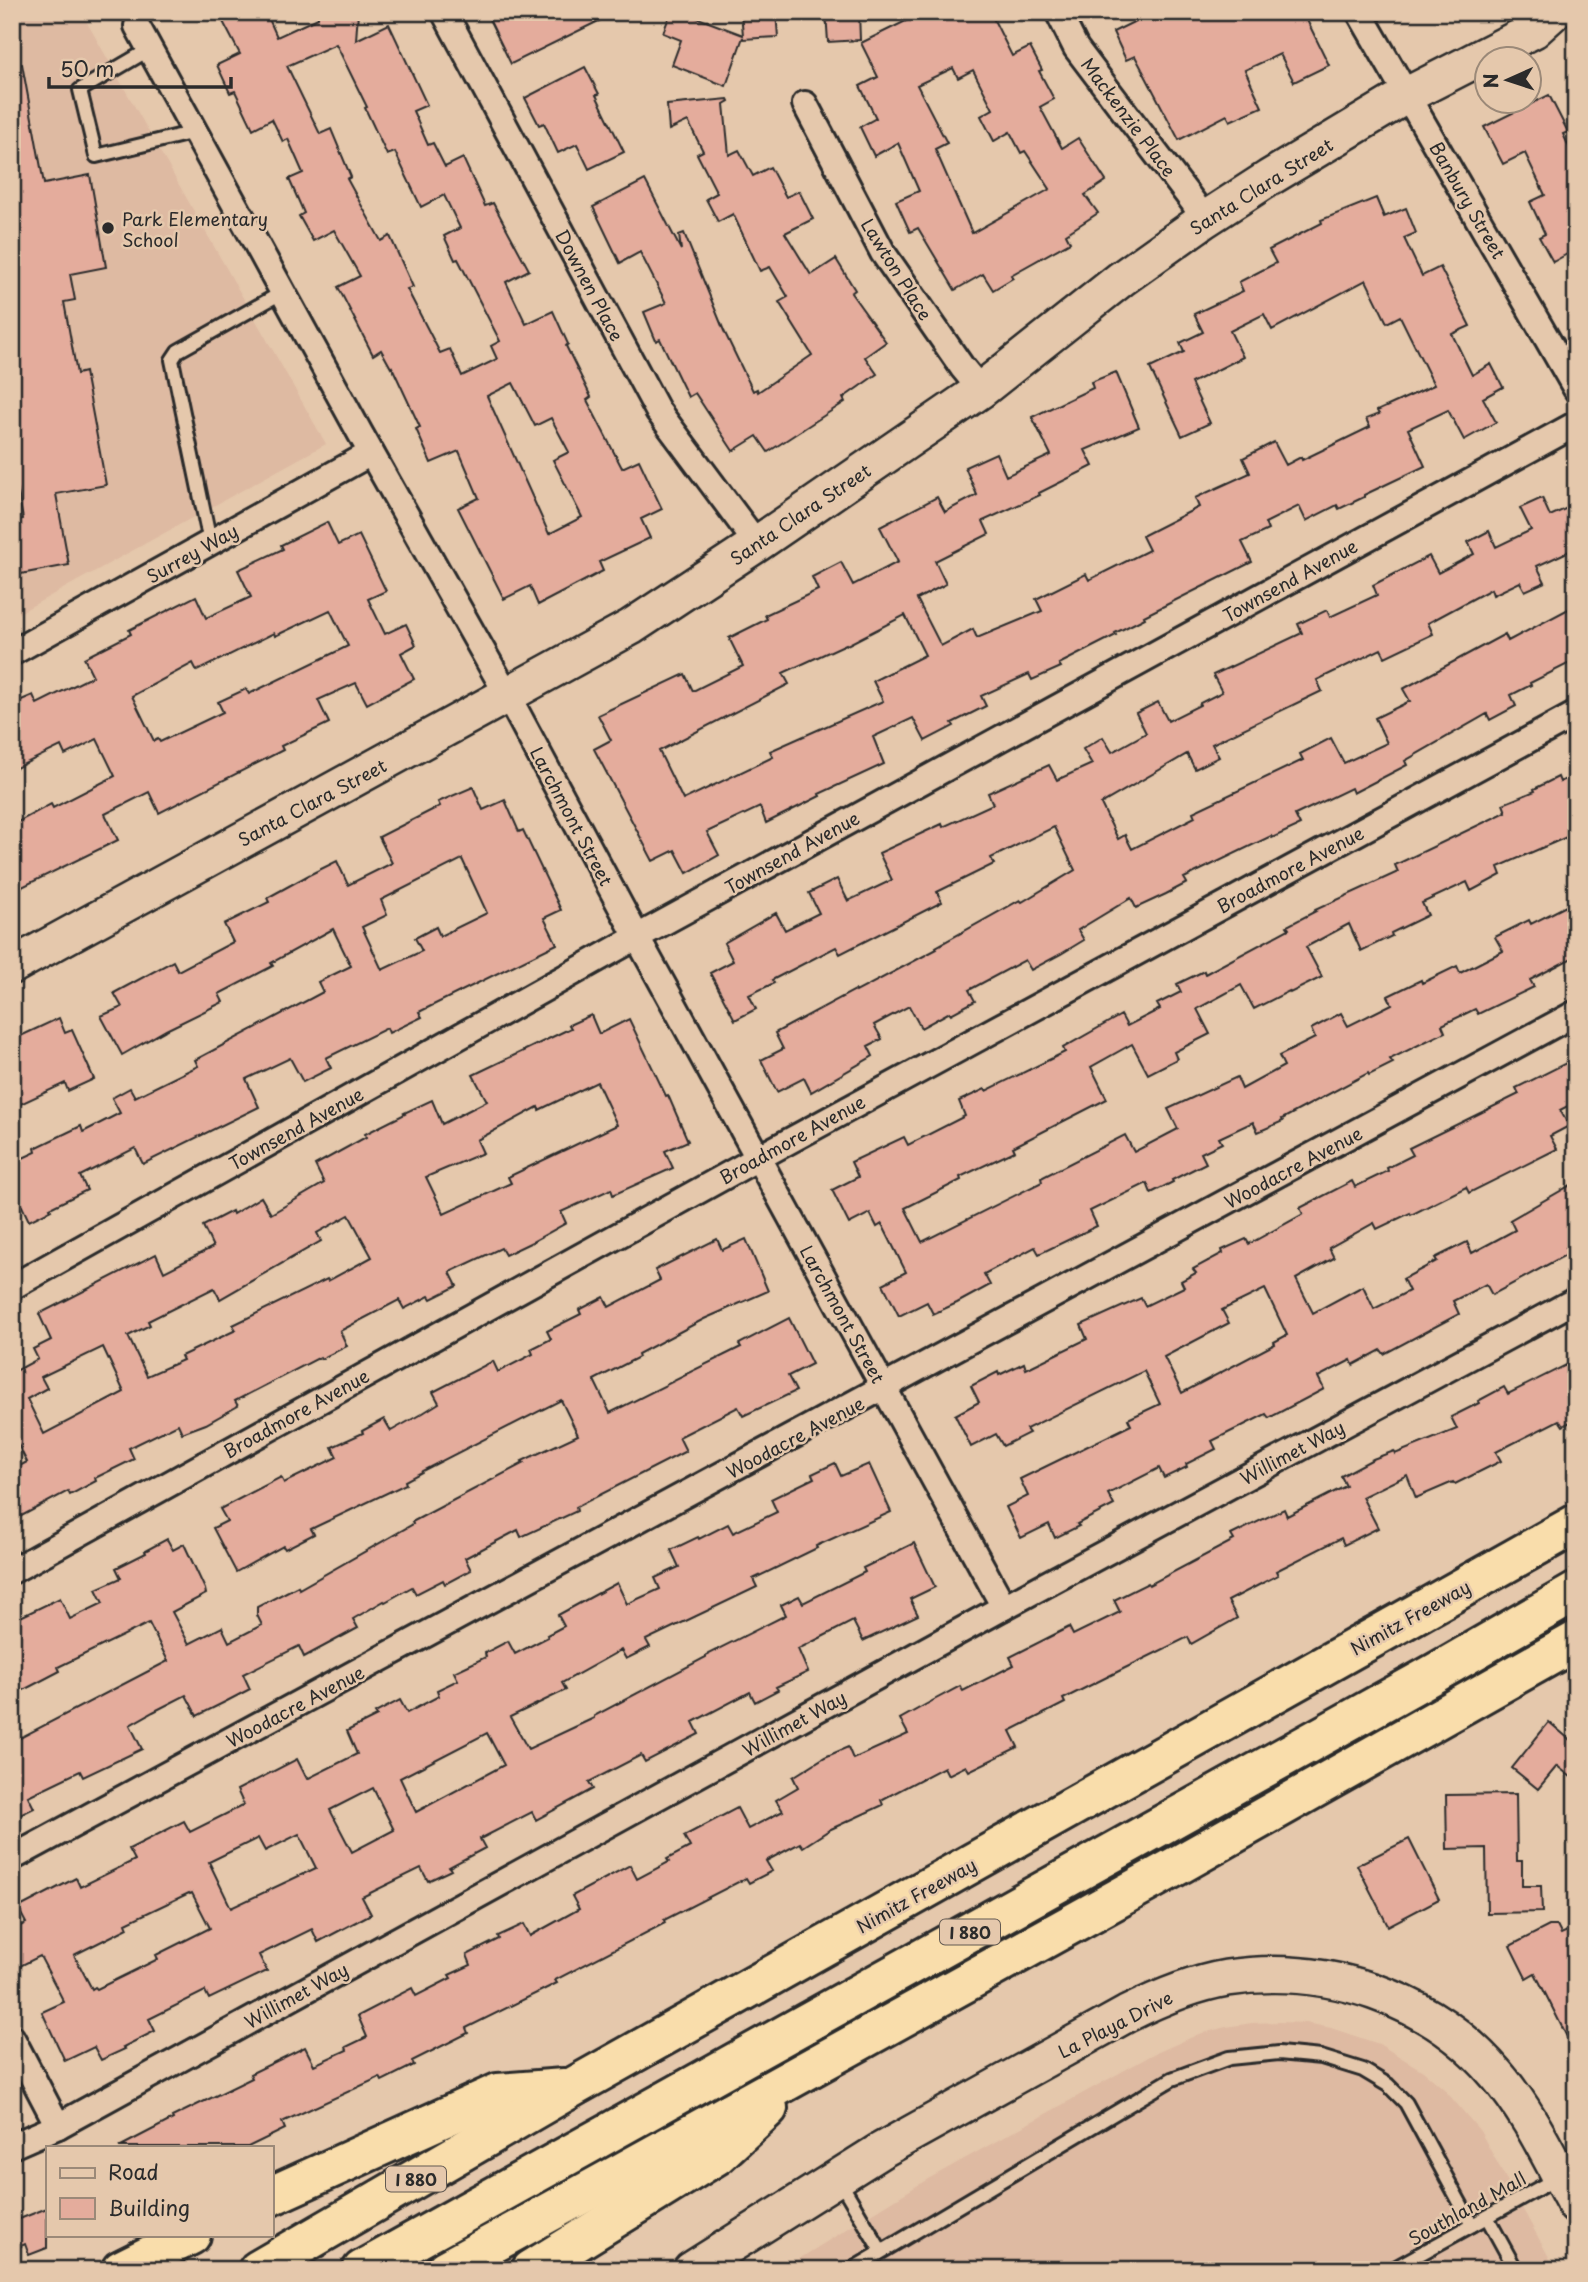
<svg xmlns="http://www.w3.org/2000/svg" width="1588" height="2282" viewBox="0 0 1588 2282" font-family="'Playpen Sans',sans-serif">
<rect width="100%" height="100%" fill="#e5c8ac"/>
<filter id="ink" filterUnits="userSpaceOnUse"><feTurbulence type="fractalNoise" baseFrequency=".0143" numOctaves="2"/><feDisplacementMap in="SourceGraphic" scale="14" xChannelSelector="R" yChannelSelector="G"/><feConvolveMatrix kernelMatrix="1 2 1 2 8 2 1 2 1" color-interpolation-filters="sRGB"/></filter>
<g filter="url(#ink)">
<g fill="#debaa2">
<polygon points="12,12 81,12 326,444 12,617"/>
<polygon points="1279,2022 1306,2023 1331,2028 1379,2044 1423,2071 1444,2089 1480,2131 1556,2270 781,2270 928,2179 1152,2055 1199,2034 1226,2027 1252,2023"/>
</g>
<g fill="#e4ac9c" stroke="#2b2b2b" stroke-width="2" fill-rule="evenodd">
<path d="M218 12H266L277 37 318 18V12H358L356 40 389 24 427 105 413 111 428 145 433 143 445 167 463 158 485 206 493 203 529 270 506 282 526 324 553 311 568 344 566 346 591 397 587 400 622 468 639 460 662 509 641 519 650 538 599 562 603 571 538 605 530 586 504 599 458 508 479 498 459 451 431 463 416 429 420 427 392 367 391 368 381 350 373 355 338 287 360 276 334 230 313 241 299 216 304 213 289 179 303 173 288 139 283 142 272 119 253 129 235 91 230 93 217 65 240 54ZM336 44 367 107 365 108 387 155 395 152 421 207 444 195 460 228 444 236 455 260 458 259 500 341 491 346 497 359 462 376 450 349 440 353 407 289 413 287 390 236 381 241 347 179 351 177 331 129 320 134 287 66ZM513 383 535 426 551 418 569 452 553 460 582 517 549 534 487 396Z"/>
<polygon points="499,12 617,12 511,64 488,17"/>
<polygon points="671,12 682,12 743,35 741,12 776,12 778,37 743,39 743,37 726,86 672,65 681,40 663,33"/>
<polygon points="826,12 859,12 860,40 828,42"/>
<path d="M924 12H990L1012 56 1030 47 1042 70 1039 71 1054 99 1040 107 1062 148 1078 138 1106 181 1085 195 1098 213 1066 234 1070 242 1011 275 1013 278 993 290 983 274 955 290 918 228 910 232 896 201 919 191 898 143 874 156 860 127 876 118 860 86 878 77 861 43ZM953 68 958 78 973 70 993 109 981 116 994 141 1010 132 1021 153 1025 151 1050 189 972 233 935 149 947 143 917 85Z"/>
<polygon points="1154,12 1303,12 1329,65 1294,82 1280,54 1245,70 1262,107 1230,121 1227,115 1179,140 1135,56 1126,60 1113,32"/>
<polygon points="22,64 44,184 90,175 106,267 70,274 75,300 64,302 77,374 85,372 106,485 56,494 69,565 15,575 12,560 12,521 23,519 12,460 12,65"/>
<polygon points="585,67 599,94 596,95 624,152 589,169 577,144 558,153 544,123 539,125 525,98"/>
<polygon points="1549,95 1568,132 1563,134 1576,162 1576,249 1553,262 1539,237 1545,234 1530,202 1545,195 1525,153 1503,164 1484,127"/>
<polygon points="728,99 729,101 724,104 729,155 739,150 753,176 770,167 786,197 799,191 813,219 785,233 811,275 836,259 855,290 851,293 886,342 865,357 877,374 843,398 845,402 768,452 757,436 733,451 695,393 688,397 660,339 656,341 644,312 666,303 640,252 620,263 593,207 645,180 681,250 679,235 684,233 724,331 753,391 757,389 758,392 812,355 779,302 788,297 770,267 760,271 733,214 718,222 706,199 717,193 697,154 703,151 688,121 669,130 667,105"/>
<path d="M1376 198 1384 217 1406 208 1416 233 1404 238 1422 276 1440 267 1470 326 1452 334 1472 375 1491 364 1503 387 1483 398 1496 422 1464 440 1448 410 1408 429 1425 466 1364 495V497L1339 509 1337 505 1306 521 1299 506 1265 523 1268 530 1242 542 1252 562 1144 616 1145 618 1115 633 1116 635 1059 664 1061 667 1032 680 1029 674 981 696 986 706 952 723 954 726 925 741 913 718 873 737 884 764 819 794 820 796 766 823 760 807 707 832 719 855 687 873 675 850 653 861 594 749 611 740 598 715 685 674 693 691 743 666 729 638 767 619 765 615 818 590 812 577 841 562 853 585 898 562 880 527 937 497 945 512 977 495 965 467 996 453 1006 476 1051 455 1032 417 1093 388 1091 382 1116 372 1139 427 1085 450 1093 466 1039 493 1040 495 983 521 989 534 935 561 946 584 917 599 941 646 973 629 977 638 1042 611 1036 599 1086 574 1089 580 1149 550 1142 536 1199 507 1195 498 1250 473 1243 458 1274 442 1286 465 1301 457 1302 460 1370 427 1366 419 1379 414 1377 411 1434 385 1400 316 1387 323 1366 280 1272 330 1264 314 1230 331 1243 357 1191 383 1210 423 1182 436 1150 368 1184 352 1180 343 1203 332 1194 314 1243 291 1239 282 1276 263 1269 250 1322 223 1321 220ZM905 615 925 655 873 681 883 701 770 751 773 757 683 800 659 751 789 684 783 673 846 644 847 645Z"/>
<polygon points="1542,498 1550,516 1576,504 1576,548 1537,566 1545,582 1525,591 1520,582 1493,595 1491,589 1428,623 1433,634 1385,657 1381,649 1317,680 1322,691 1212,744 1219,757 1195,769 1187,754 1101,804 1118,839 1125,835 1132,849 1195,817 1193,812 1303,760 1300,754 1331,738 1344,763 1387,743 1375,718 1410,701 1403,689 1505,634 1508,641 1576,605 1576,660 1530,683 1531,685 1511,695 1516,706 1490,720 1487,714 1405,761 1407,765 1353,793 1351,788 1295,815 1300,825 1272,838 1271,836 1184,878 1187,883 1166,894 1136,908 1131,898 1078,930 1084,940 1061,954 1031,970 1025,960 969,990 975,1001 951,1014 950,1012 921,1028 909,1006 874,1025 882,1039 868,1046 873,1056 811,1092 804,1078 777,1092 761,1060 783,1049 775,1033 855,990 856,992 937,949 936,947 1020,900 1022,902 1075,870 1054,827 991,858 994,864 937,892 942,902 840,954 836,947 772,980 774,983 749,995 756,1009 735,1020 710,973 733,961 724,943 776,913 785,930 819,913 809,893 837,879 848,901 892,880 879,853 942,824 943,827 993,804 988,793 1049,765 1057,780 1092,764 1083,749 1103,737 1112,752 1146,733 1136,713 1158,702 1168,721 1200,705 1200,703 1222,692 1213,675 1302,633 1298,624 1327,610 1330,617 1377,595 1373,585 1429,556 1438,573 1474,554 1468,542 1489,531 1496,547 1531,530 1520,508"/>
<path d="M327 522 338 545 359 535 386 591 368 599 385 634 406 624 416 645 401 653 414 679 367 704 356 683 318 700 329 723 281 746 283 750 159 813 149 792 105 814 118 840 12 892V825L51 804 53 808 115 776 97 739 65 755 61 746 12 770V704L33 695 37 704 93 676 84 658 131 634 129 630 196 596 206 618 251 597 238 570 283 549 281 545ZM330 610 348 646 249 694 246 689 218 702 223 712 160 742 158 739 154 741 132 696 193 663 197 671 274 633 275 636Z"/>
<polygon points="1576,774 1576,833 1498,867 1501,875 1471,891 1467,882 1422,903 1428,915 1391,933 1392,936 1361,951 1349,924 1306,947 1322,977 1290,993 1289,991 1254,1009 1241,985 1197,1009 1210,1034 1174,1052 1177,1059 1148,1074 1132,1044 1091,1067 1107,1099 1013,1147 1015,1151 960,1177 961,1180 905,1208 922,1242 1042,1182 1041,1178 1125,1135 1134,1152 1178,1129 1168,1109 1237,1077 1242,1089 1284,1066 1279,1056 1315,1038 1311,1029 1341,1013 1348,1026 1392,1004 1388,996 1421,980 1422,983 1457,966 1460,973 1503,951 1495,937 1529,920 1531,924 1576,901 1576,956 1530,980 1534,987 1478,1014 1475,1009 1442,1025 1445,1032 1390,1059 1393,1063 1369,1075 1368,1073 1282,1119 1283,1121 1258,1132 1253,1122 1219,1138 1222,1143 1201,1153 1206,1163 1172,1180 1173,1182 1151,1193 1147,1183 1090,1211 1097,1226 1039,1254 1035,1247 984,1274 990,1285 957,1303 933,1314 927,1302 899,1316 883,1284 906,1272 882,1224 877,1227 870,1213 849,1224 832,1190 858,1177 851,1162 904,1137 908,1145 965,1116 959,1101 985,1089 986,1091 1065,1052 1063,1048 1121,1015 1127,1026 1160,1009 1157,1004 1181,992 1177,984 1204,971 1205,974 1289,929 1287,926 1316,911 1315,910 1398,872 1395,865 1506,812 1503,804 1535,791 1534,789 1558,777 1560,782"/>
<path d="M473 787 483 810 505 800 519 832 523 830 561 910 544 918 557 944 419 1012 422 1017 389 1033 387 1028 326 1058 331 1068 303 1082 290 1058 246 1079 259 1107 143 1164 135 1148 80 1176 87 1190 50 1208 51 1210 29 1221 22 1206 12 1211V1163L36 1152 35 1148 81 1126 83 1132 120 1113 112 1098 130 1088 135 1097 198 1066 195 1060 323 992 318 982 351 966 333 929 271 963 273 966 219 994 223 1002 166 1030 122 1055 101 1016 122 1007 114 993 173 961 178 971 233 942 224 924 269 902 267 898 309 875 337 861 348 885 392 863 379 837 440 806 438 802ZM462 859 487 913 440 936 436 927 415 938 422 951 382 970 362 927 387 915 381 900Z"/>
<path d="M591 1015 599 1034 629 1019 666 1096 668 1095 688 1141 665 1151 673 1168 613 1195 611 1189 561 1212 566 1223 532 1242 505 1255 501 1248 450 1272 457 1286 431 1299 429 1296 404 1309 399 1300 340 1331 347 1346 321 1359 320 1357 235 1401 238 1406 206 1424 182 1433 178 1424 129 1448 134 1459 95 1478 96 1481 70 1495 68 1491 12 1521V1470L27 1462 12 1433V1368L14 1372 38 1359 33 1349 51 1340 39 1314 156 1254 164 1272 213 1247 203 1226 232 1211 233 1214 261 1197 271 1214 324 1183 315 1165 366 1137 365 1134 405 1114 404 1113 432 1100 442 1124 487 1101 473 1075 571 1028 569 1025ZM597 1082 617 1125 508 1177 511 1183 444 1214 426 1177 483 1153 477 1140 538 1107 539 1110ZM349 1215 372 1257 328 1281 327 1279 233 1325 236 1330 181 1356 183 1360 147 1376 128 1336 150 1325 148 1321 214 1288 220 1299 321 1241 317 1233ZM103 1347 124 1392 44 1434 27 1399 47 1388 41 1377Z"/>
<polygon points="59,1018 65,1033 72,1030 94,1079 68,1091 65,1083 12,1108 12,1040"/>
<path d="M1576 1058V1102L1560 1110 1569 1126 1550 1136 1557 1149 1469 1193 1466 1187 1411 1215 1410 1213 1377 1229 1374 1223 1329 1248 1334 1258 1296 1279 1313 1313 1363 1286 1374 1309 1409 1291 1403 1279 1437 1261 1435 1258 1467 1242 1472 1253 1515 1230 1510 1220 1576 1182V1243L1566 1248 1569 1253 1492 1295 1486 1284 1453 1301 1459 1314 1384 1354 1381 1350 1353 1365 1351 1360 1318 1377 1324 1389 1269 1418 1266 1414 1212 1441 1216 1449 1186 1464 1187 1467 1164 1478 1159 1468 1108 1494 1114 1505 1077 1524 1079 1526 1055 1538 1049 1524 1021 1538 1006 1507 1028 1496 1020 1479 1131 1425 1128 1419 1160 1404 1144 1371 1026 1429 1029 1433 1003 1446 996 1434 971 1447 955 1415 979 1402 971 1386 998 1372 999 1375 1024 1363 1026 1369 1087 1339 1081 1325 1141 1298 1145 1306 1184 1287 1181 1281 1196 1273 1193 1269 1223 1253 1222 1250 1246 1239 1249 1244 1303 1214 1300 1208 1352 1181 1355 1187 1388 1171 1387 1168 1413 1155 1409 1148 1519 1094 1516 1088ZM1265 1289 1287 1335 1274 1342 1275 1344 1182 1393 1164 1357 1229 1323 1222 1310Z"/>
<polygon points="717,1239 722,1250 746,1239 768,1291 704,1319 638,1354 639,1357 594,1380 610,1413 686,1375 686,1374 741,1347 739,1344 789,1318 812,1364 788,1376 796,1391 743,1416 738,1407 679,1437 686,1451 576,1507 577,1511 521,1537 518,1530 465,1558 471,1570 445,1584 443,1580 416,1594 412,1587 385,1602 384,1601 353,1619 358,1628 304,1657 299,1646 243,1674 250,1689 225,1702 197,1716 186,1695 153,1712 130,1725 142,1749 83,1777 80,1771 28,1796 34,1808 12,1819 12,1742 168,1661 149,1623 58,1667 60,1671 12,1696 12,1621 60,1598 70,1619 103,1603 96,1589 121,1578 116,1568 146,1553 145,1551 167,1539 173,1550 184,1544 205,1589 206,1594 172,1612 189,1644 222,1627 229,1642 262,1625 257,1615 257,1607 298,1586 299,1589 413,1524 412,1522 524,1463 522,1461 578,1435 561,1400 422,1471 422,1472 405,1481 406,1484 311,1529 314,1534 285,1549 283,1546 236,1572 213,1528 227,1521 220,1509 281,1477 284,1483 337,1457 332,1447 363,1433 362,1431 384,1419 391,1431 423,1413 439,1403 433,1392 493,1361 498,1372 533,1354 531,1349 551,1339 547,1331 581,1314 579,1310 604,1297 609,1307 660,1280 655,1270"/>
<polygon points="1576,1360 1576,1419 1563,1426 1559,1420 1496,1452 1501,1461 1455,1484 1453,1482 1416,1498 1407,1475 1362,1497 1378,1528 1344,1545 1341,1538 1276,1571 1278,1575 1228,1601 1237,1618 1191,1644 1188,1637 1123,1669 1063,1699 1065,1703 1010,1731 1018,1747 969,1771 966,1766 948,1775 944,1767 881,1800 883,1805 831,1829 803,1847 800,1843 766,1861 772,1871 749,1883 746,1878 664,1920 665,1923 555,1980 557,1983 466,2028 468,2033 412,2061 414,2065 382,2081 380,2077 282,2122 285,2129 248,2147 119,2147 173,2119 172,2117 252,2078 250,2074 305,2047 314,2065 347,2050 346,2047 367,2037 358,2016 412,1988 416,1996 451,1978 449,1975 471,1965 467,1955 499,1939 498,1936 524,1924 530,1936 579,1909 572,1896 630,1865 637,1879 669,1862 667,1859 690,1847 684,1836 737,1808 748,1829 783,1811 776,1800 798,1787 793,1777 825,1757 848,1747 853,1759 908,1734 900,1719 934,1700 960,1686 963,1691 1014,1665 1010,1657 1069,1627 1073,1635 1120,1612 1114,1600 1148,1583 1149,1585 1234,1540 1231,1535 1284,1509 1287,1516 1346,1486 1341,1476 1373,1459 1394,1451 1395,1454 1457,1429 1451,1417 1479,1403 1478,1401 1504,1387 1508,1394"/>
<path d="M835 1463 841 1476 869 1464 891 1512 816 1546 817 1548 753 1579 757 1587 646 1640 650 1647 626 1659 621 1650 562 1683 566 1690 510 1717 528 1749 594 1718V1716L706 1657V1655L786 1615 781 1605 799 1596 803 1603 865 1572 863 1568 914 1543 935 1587 910 1599 918 1615 863 1641 853 1621 820 1638 798 1649 808 1672 776 1687 778 1690 755 1702 750 1692 693 1722 699 1734 645 1762 641 1755 589 1782 593 1789 536 1820 532 1812 480 1839 485 1848 449 1867 451 1870 428 1881 421 1868 362 1897 371 1914 318 1942 312 1929 259 1955 267 1971 209 1999 205 1991 149 2019 155 2031 123 2047 125 2049 101 2060 94 2047 65 2061 42 2012 64 2002 40 1956 12 1970V1930L26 1923 18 1908 76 1878 80 1887 135 1860 129 1849 184 1821 190 1832 244 1805 237 1790 297 1759 307 1779 357 1754 347 1731 377 1716 375 1713 400 1700 407 1713 439 1696 437 1690 458 1680 454 1672 486 1657 485 1653 508 1641 515 1654 548 1637 547 1635 564 1626 558 1615 617 1583 627 1604 660 1589 655 1578 679 1567 671 1550 698 1537 699 1539 728 1524 733 1533 777 1512 771 1499 814 1478 812 1474ZM487 1733 504 1765 416 1812 400 1778ZM373 1788 394 1830 352 1852 330 1810ZM299 1834 316 1868 231 1908 209 1862 258 1838 265 1851ZM189 1893 190 1894 192 1893 210 1928 156 1955 158 1959 97 1989 95 1987 92 1989 74 1955 128 1928 126 1923Z"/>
<polygon points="1549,1722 1576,1745 1576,1781 1557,1766 1538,1789 1512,1768"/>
<polygon points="1516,1794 1517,1861 1522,1861 1522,1886 1541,1886 1542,1912 1487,1913 1486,1848 1447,1849 1446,1795"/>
<polygon points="1409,1839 1439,1899 1388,1926 1357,1865"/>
<polygon points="1549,1926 1557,1926 1561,1934 1576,1927 1576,2055 1535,1973 1526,1978 1510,1946"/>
<polygon points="47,2208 47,2248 29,2255 25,2244 12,2250 12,2222"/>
</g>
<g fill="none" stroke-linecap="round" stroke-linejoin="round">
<g stroke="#2b2b2b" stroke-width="18">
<g id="service">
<polyline points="150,49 80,90 96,156 195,132"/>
<polyline points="210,542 172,360 178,351 283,292"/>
<polyline points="838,2178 881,2251"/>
<polyline points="1487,2217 1516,2270"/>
<polyline points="851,2270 1172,2079 1229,2058 1279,2053 1321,2057 1363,2070 1388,2085 1406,2103 1472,2225"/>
<polyline points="1391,2270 1559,2177"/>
</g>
</g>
<g stroke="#2b2b2b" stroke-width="30">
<g id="minor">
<polyline points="444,12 658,411 757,544"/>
<polyline points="1058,12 1076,48 1193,202 1204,220"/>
<polyline points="1359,12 1576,389"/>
<polyline points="137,26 360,433 508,696 637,937 1004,1607"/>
<polyline points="805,104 883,253 962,367 981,390"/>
<polyline points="12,653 371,453"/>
<polyline points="12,1287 637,937 1576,424"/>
<polyline points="12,1571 758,1158 1576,714"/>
<polyline points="12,1858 1576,1013"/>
<polyline points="12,2038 58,2126"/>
<polyline points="12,2146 58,2126 1004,1607 1576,1300"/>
</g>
</g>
<g stroke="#2b2b2b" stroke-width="40">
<g id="secondary">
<polyline points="12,966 631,627 757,544 981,390 1121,279 1204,220 1269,178 1407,95 1534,30 1554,12"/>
<path d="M691 2270 880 2151 1127 2014C1159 1998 1192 1984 1227 1978 1325 1963 1431 1997 1496 2074 1530 2113 1551 2161 1576 2206"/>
</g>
</g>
<g stroke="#2b2b2b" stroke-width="44">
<g id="motorway">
<polyline points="271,2196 498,2093 564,2088"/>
<polyline points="121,2270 191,2235"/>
<polyline points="258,2270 573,2087 1576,1524"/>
<polyline points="362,2270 1437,1672 1576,1592"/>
<polyline points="445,2270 1182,1863 1576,1641"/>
<polyline points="531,2270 717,2155 768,2108"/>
</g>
</g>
<use href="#service" stroke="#e5c8ac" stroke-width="12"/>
<use href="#minor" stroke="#e5c8ac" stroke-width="24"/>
<use href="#secondary" stroke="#e5c8ac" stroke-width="35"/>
<use href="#motorway" stroke="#f9ddab" stroke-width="38"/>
</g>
</g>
<circle fill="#2b2b2b" stroke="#e5c8ac" stroke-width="2.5" cx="108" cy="228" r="7"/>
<g text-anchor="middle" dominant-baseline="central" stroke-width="5" stroke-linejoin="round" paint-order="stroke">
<g fill="#e5c8ac" stroke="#635a52" stroke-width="2">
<rect x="940" y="1919.5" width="60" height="25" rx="5"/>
<rect x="386" y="2166.5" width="60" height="25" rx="5"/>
</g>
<g font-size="16" font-weight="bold" fill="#2b2b2b">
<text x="970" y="1932">I 880</text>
<text x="416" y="2179">I 880</text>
</g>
<g font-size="18" fill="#2b2b2b" stroke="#e5c8ac">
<text transform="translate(1129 117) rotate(53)">Mackenzie Place</text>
<text transform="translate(1261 186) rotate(-32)">Santa Clara Street</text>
<text transform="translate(1468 200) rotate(60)">Banbury Street</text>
<text transform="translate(897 269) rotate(58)">Lawton Place</text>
<text transform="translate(590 285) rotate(62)">Downen Place</text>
<text transform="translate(800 514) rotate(-34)">Santa Clara Street</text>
<text transform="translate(192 553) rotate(-29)">Surrey Way</text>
<text transform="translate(1290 580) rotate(-29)">Townsend Avenue</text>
<text transform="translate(312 802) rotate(-28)">Santa Clara Street</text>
<text transform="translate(572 816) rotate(62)">Larchmont Street</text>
<text transform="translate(792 852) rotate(-29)">Townsend Avenue</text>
<text transform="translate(1290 869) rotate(-28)">Broadmore Avenue</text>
<text transform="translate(296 1128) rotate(-29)">Townsend Avenue</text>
<text transform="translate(792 1139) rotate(-29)">Broadmore Avenue</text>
<text transform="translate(1293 1167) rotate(-28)">Woodacre Avenue</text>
<text transform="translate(843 1314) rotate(61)">Larchmont Street</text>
<text transform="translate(296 1413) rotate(-29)">Broadmore Avenue</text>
<text transform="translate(795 1437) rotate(-28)">Woodacre Avenue</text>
<text transform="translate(1292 1452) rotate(-28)">Willimet Way</text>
<text transform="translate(1410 1617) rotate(-29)">Nimitz Freeway</text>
<text transform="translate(295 1706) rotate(-28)">Woodacre Avenue</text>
<text transform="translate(794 1723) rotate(-29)">Willimet Way</text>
<text transform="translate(916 1895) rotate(-29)">Nimitz Freeway</text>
<text transform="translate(296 1995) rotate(-29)">Willimet Way</text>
<text transform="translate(1115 2024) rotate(-27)">La Playa Drive</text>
<text transform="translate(1467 2208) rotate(-29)">Southland Mall</text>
</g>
<g font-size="18" fill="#2b2b2b" stroke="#e5c8ac" text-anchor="start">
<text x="122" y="218">Park Elementary<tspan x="122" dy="21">School</tspan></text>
</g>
</g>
<rect width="1588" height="2282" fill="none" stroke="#e5c8ac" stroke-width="42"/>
<rect x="21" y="21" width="1546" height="2240" fill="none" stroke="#2b2b2b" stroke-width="2.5" filter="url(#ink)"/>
<rect x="46" y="2146" width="228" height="91" fill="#e5c8ac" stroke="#9b8978" stroke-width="2"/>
<rect x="60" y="2168" width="35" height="10" fill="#e5c8ac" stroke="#9b8978" stroke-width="2"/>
<text x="108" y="2180" font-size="21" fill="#2b2b2b">Road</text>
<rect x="60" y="2198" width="35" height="21" fill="#e4ac9c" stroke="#9b8978" stroke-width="2"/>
<text x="108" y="2216" font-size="21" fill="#2b2b2b">Building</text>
<g transform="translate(1508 80) rotate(267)"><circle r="33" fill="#e5c8ac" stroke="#9b8978" stroke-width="2"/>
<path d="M0-5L12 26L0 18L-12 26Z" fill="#2b2b2b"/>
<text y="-10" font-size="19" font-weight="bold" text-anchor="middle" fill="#2b2b2b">N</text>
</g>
<path d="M49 77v10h182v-10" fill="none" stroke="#2b2b2b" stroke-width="3.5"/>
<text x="60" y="77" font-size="21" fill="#2b2b2b" stroke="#e5c8ac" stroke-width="5" paint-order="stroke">50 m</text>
</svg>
